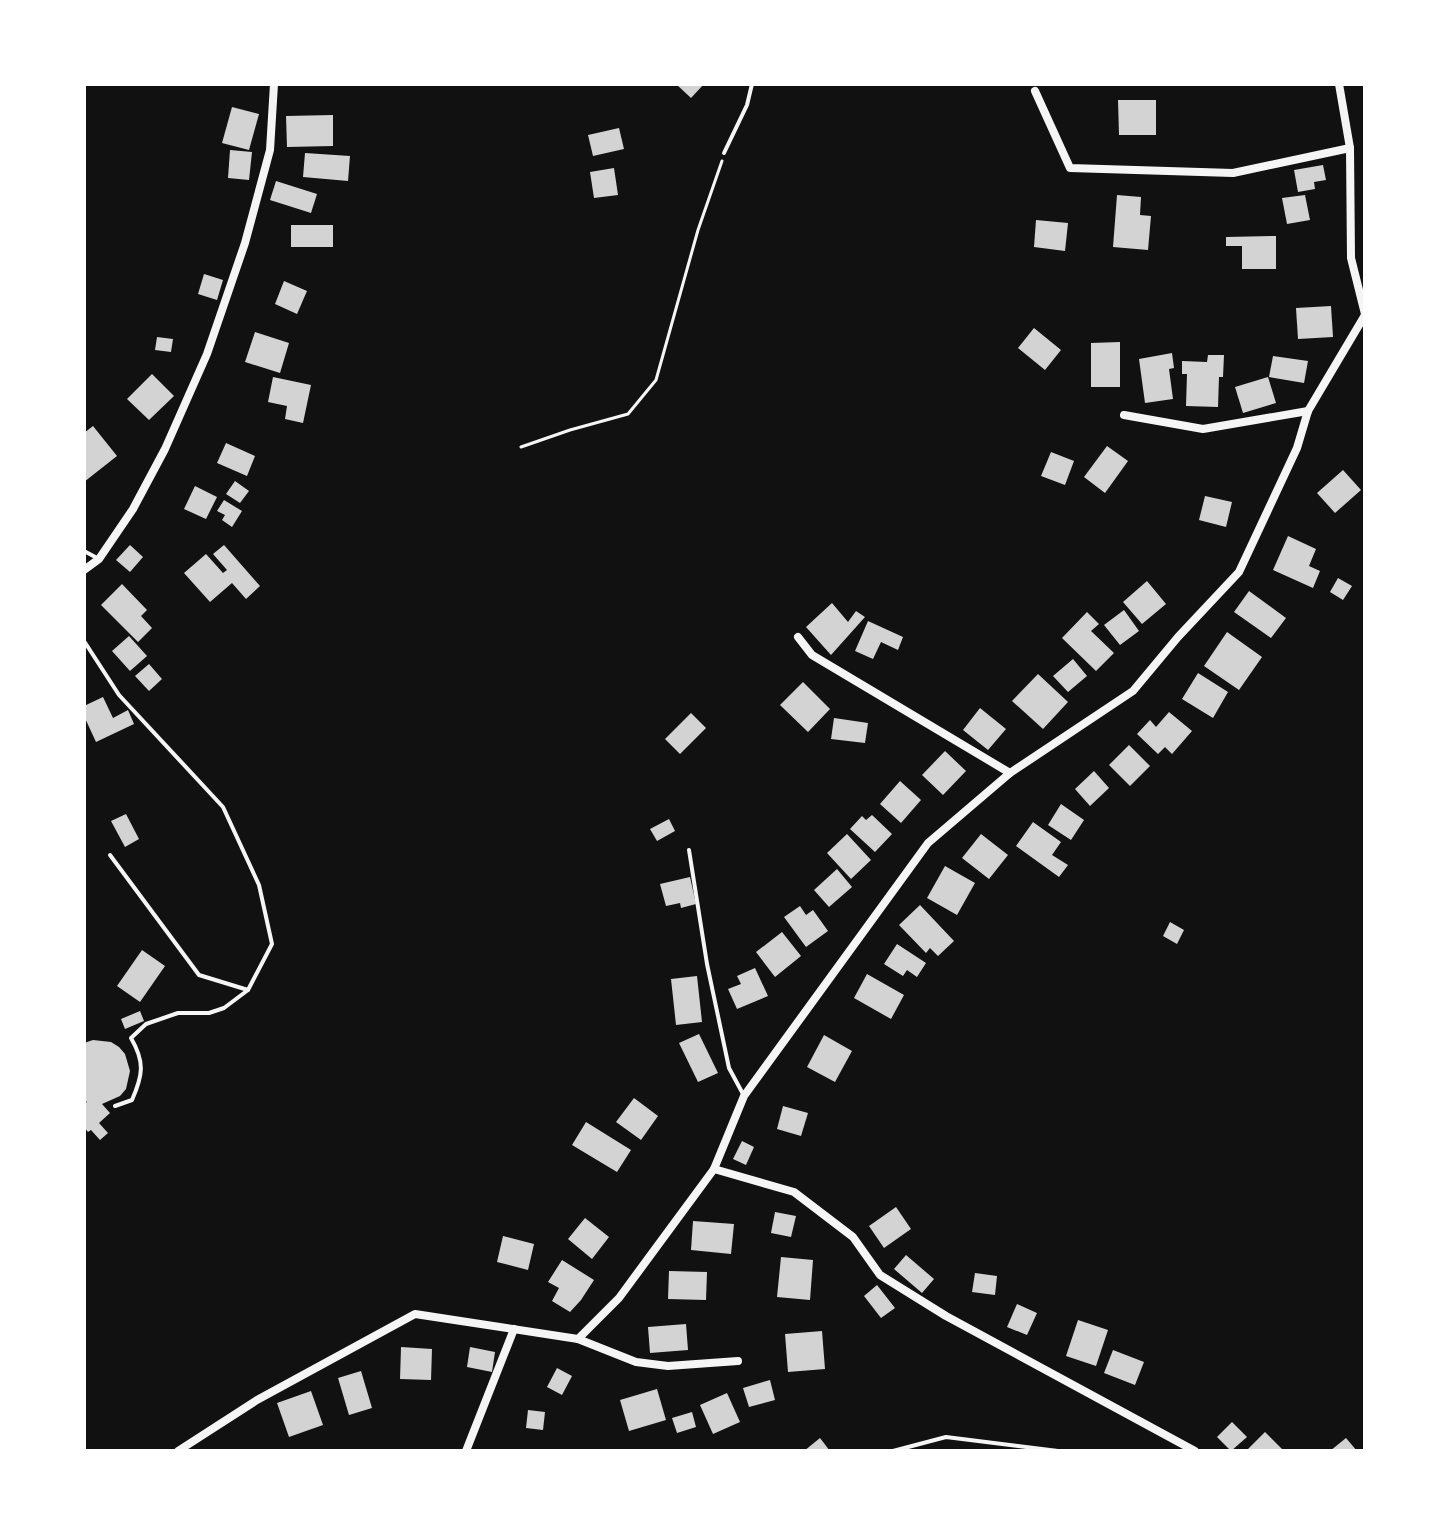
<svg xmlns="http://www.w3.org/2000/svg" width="1449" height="1535" viewBox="0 0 1449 1535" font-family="Commissioner,sans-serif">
<rect width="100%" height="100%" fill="#111"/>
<g fill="#d3d3d3">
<polygon points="676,84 704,84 691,98"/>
<polygon points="1118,100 1156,100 1156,135 1119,135"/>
<polygon points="232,107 259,114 249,150 222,143"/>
<polygon points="333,115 333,146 287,147 286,116"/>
<polygon points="619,128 624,149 593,156 588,135"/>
<polygon points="230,150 252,152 249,180 228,178"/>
<polygon points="305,153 350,156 348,181 303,177"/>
<polygon points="1323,165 1326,180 1314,182 1315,189 1298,192 1294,170"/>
<polygon points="614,168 618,195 594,198 590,172"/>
<polygon points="276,181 317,194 311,213 270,200"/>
<polygon points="1117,195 1141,197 1140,215 1151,216 1148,250 1113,247"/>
<polygon points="1305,195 1310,220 1287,224 1282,198"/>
<polygon points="1036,220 1068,223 1065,251 1034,247"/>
<rect x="291" y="225" width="42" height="22"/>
<polygon points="1276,236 1276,269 1242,269 1242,246 1226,246 1226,237"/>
<polygon points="204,274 223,280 217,300 198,294"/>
<polygon points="284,281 307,291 297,314 275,304"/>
<polygon points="1331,306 1333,337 1298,339 1296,308"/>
<polygon points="1034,328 1061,350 1045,370 1018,348"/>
<polygon points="255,332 289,343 280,373 245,362"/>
<polygon points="157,337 173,339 171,352 155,350"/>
<polygon points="1120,342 1120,387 1091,387 1091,343"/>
<polygon points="1172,353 1174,368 1169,369 1173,399 1145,403 1139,359"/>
<polygon points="1208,355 1224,355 1223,377 1219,377 1218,407 1186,406 1187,374 1182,374 1182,361 1207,362"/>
<polygon points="1273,356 1308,361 1304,383 1269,377"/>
<polygon points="152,374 174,396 149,420 127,399"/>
<polygon points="273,377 311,385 303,423 285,419 287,406 268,402"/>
<polygon points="1268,377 1276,403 1243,413 1235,387"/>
<polygon points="93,426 117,456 84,482 84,433"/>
<polygon points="226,443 255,456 247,476 217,463"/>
<polygon points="1107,446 1128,461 1105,493 1084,477"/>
<polygon points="1051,452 1074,461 1065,485 1041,476"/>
<polygon points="1343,470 1361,490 1335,513 1317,493"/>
<polygon points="235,481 249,491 240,503 226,494"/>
<polygon points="195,486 217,497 206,519 184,509"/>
<polygon points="1205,496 1232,502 1226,527 1199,520"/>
<polygon points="224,500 242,511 232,527 222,520 225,515 217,511"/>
<polygon points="1288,536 1316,549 1309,566 1320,571 1313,588 1273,570"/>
<polygon points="130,545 143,557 130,572 116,560"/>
<polygon points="224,545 260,586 246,599 232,583 210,602 184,573 206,554 223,573 227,570 213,554"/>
<polygon points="1338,578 1352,586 1343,600 1330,592"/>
<polygon points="1147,581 1166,604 1142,624 1123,602"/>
<polygon points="122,584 147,610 141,616 152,628 138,642 101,605"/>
<polygon points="1249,591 1286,618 1271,638 1234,612"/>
<polygon points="832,603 848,622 856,611 865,617 831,655 806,627"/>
<polygon points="1124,610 1139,631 1120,645 1104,625"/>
<polygon points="1087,612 1099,624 1091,631 1114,653 1096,671 1062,638"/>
<polygon points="868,621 903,637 898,650 881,642 873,659 855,651"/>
<polygon points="1227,632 1262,657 1239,690 1204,666"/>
<polygon points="129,636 147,656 130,671 112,651"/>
<polygon points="1073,659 1087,676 1068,692 1053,676"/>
<polygon points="149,664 162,679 149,691 135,676"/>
<polygon points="1198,673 1228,692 1213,718 1182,699"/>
<polygon points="1038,674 1068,702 1043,729 1012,701"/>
<polygon points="803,682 830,709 808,732 780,705"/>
<polygon points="103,697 113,718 128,710 134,724 96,742 84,716 84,706"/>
<polygon points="980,708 1006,729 988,750 963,730"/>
<polygon points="1169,712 1192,731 1172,754 1165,747 1158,754 1137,734 1150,720 1156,727"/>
<polygon points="691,713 706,728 680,754 665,739"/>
<polygon points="834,718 868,723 865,743 831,739"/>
<polygon points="1129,745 1150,766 1130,786 1109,765"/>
<polygon points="945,751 966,771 943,795 922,775"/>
<polygon points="1094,771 1109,788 1090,806 1075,789"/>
<polygon points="900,781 921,800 901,823 880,804"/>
<polygon points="1061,804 1084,820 1071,840 1048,825"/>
<polygon points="126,814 139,839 125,847 111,821"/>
<polygon points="872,815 892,834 875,852 850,829 862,816 866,820"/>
<polygon points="669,819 675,831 657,841 650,829"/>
<polygon points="1033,822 1061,842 1052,855 1068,865 1059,877 1016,846"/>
<polygon points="847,834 871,860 851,879 827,853"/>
<polygon points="981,834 1008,855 989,879 962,858"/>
<polygon points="945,866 975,883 957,915 927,898"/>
<polygon points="837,869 852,887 829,907 814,890"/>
<polygon points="690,877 696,904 681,908 680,903 666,906 660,884"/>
<polygon points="920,905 954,941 938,956 930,948 926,953 899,925"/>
<polygon points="800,906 806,915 813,910 828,931 806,947 784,917"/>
<polygon points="1170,922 1184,930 1177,944 1163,936"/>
<polygon points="782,932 801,956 775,977 756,952"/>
<polygon points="897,944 926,963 917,977 907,970 903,976 884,964"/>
<polygon points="142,950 165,966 140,1002 117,986"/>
<polygon points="755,968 768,996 737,1009 728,989 741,984 737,976"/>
<polygon points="867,974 904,995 891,1019 854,998"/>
<polygon points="697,976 702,1022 676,1025 671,979"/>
<polygon points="140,1011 144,1021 125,1029 121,1019"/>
<polygon points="699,1034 718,1073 698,1082 679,1043"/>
<polygon points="824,1035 852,1051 835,1082 807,1067"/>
<polygon points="93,1040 111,1042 119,1047 125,1054 130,1071 126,1089 120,1096 102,1104 110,1113 99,1123 108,1133 100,1140 91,1130 88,1132 84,1127 84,1104 87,1102 84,1100 84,1043"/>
<polygon points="634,1098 658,1116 641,1140 616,1122"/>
<polygon points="783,1106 808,1113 801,1136 777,1129"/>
<polygon points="586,1122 631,1150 617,1172 572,1145"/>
<polygon points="742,1141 754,1147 746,1165 733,1159"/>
<polygon points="896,1207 911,1229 884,1248 869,1226"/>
<polygon points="775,1212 796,1216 791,1237 771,1233"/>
<polygon points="585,1218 609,1237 592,1259 568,1239"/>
<polygon points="693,1221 734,1224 731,1254 691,1250"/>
<polygon points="503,1236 534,1244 528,1270 497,1262"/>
<polygon points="906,1255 934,1279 922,1293 894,1269"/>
<polygon points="781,1257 813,1260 810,1300 777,1297"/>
<polygon points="562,1260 594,1280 581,1300 570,1312 552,1301 559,1288 548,1282"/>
<polygon points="669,1271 707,1272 706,1300 668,1299"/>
<polygon points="975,1273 997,1276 995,1295 972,1292"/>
<polygon points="877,1285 895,1308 881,1318 864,1296"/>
<polygon points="1017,1304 1037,1313 1027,1335 1007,1327"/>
<polygon points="1078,1320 1108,1330 1096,1366 1066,1356"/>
<polygon points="686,1324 688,1350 650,1353 648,1327"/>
<polygon points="822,1331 825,1369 788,1372 785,1334"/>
<polygon points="401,1347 432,1349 431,1380 400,1379"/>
<polygon points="470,1347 495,1352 492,1372 467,1367"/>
<polygon points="1113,1350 1144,1362 1135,1385 1104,1373"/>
<polygon points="557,1368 572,1376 562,1395 547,1387"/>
<polygon points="361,1371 372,1408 349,1415 338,1378"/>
<polygon points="770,1380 775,1400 749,1407 743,1388"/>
<polygon points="657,1389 666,1420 629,1431 620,1400"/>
<polygon points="311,1391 323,1425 289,1437 277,1403"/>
<polygon points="727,1393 740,1422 713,1434 700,1405"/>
<polygon points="528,1410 545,1412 543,1430 526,1428"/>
<polygon points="692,1412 696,1427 677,1433 672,1418"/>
<polygon points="1232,1422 1247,1437 1231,1451 1217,1437"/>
<polygon points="1265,1432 1284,1451 1248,1449"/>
<polygon points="820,1438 830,1451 804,1451"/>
<polygon points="1346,1438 1357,1451 1330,1451"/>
</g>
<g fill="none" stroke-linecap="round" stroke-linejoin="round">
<polyline stroke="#f5f5f5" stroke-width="3" points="521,447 570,430 628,414 656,380 698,230 722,161"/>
<g stroke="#f5f5f5" stroke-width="4">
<polyline points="724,153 747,105 752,84"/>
<polyline points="84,551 99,559"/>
<path d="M84 641 119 695 223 807 259 885 272 944 248 990 224 1008 209 1013H178L146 1024 131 1038C145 1062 143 1075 132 1100L115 1106"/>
<polyline points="689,850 707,964 729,1068 743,1094"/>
<polyline points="110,855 199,975 248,990"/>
<polyline points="893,1451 946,1437 1058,1451"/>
</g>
<g stroke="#f5f5f5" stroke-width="8">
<polyline points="1339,84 1350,148 1351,258 1365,314"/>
<polyline points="1035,91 1070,168 1233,173 1350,148"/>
<polyline points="1124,415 1203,429 1308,411"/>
<polyline points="84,570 99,559 133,509 165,449 207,354 245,243 270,150 274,84"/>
<polyline points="798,637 812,655 1010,773"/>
<polyline points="714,1169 794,1192 853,1237 880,1275 946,1316 1195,1451"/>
<polyline points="578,1339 636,1362 668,1366 738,1361"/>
<polyline points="178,1451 257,1400 415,1314 578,1339 619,1298 714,1169 744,1096 928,843 1010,773 1133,691 1178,637 1239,572 1297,448 1308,411 1365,315"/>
<polyline points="466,1451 514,1329"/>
</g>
</g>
<rect width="1449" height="1535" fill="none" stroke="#ffffff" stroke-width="172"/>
</svg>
